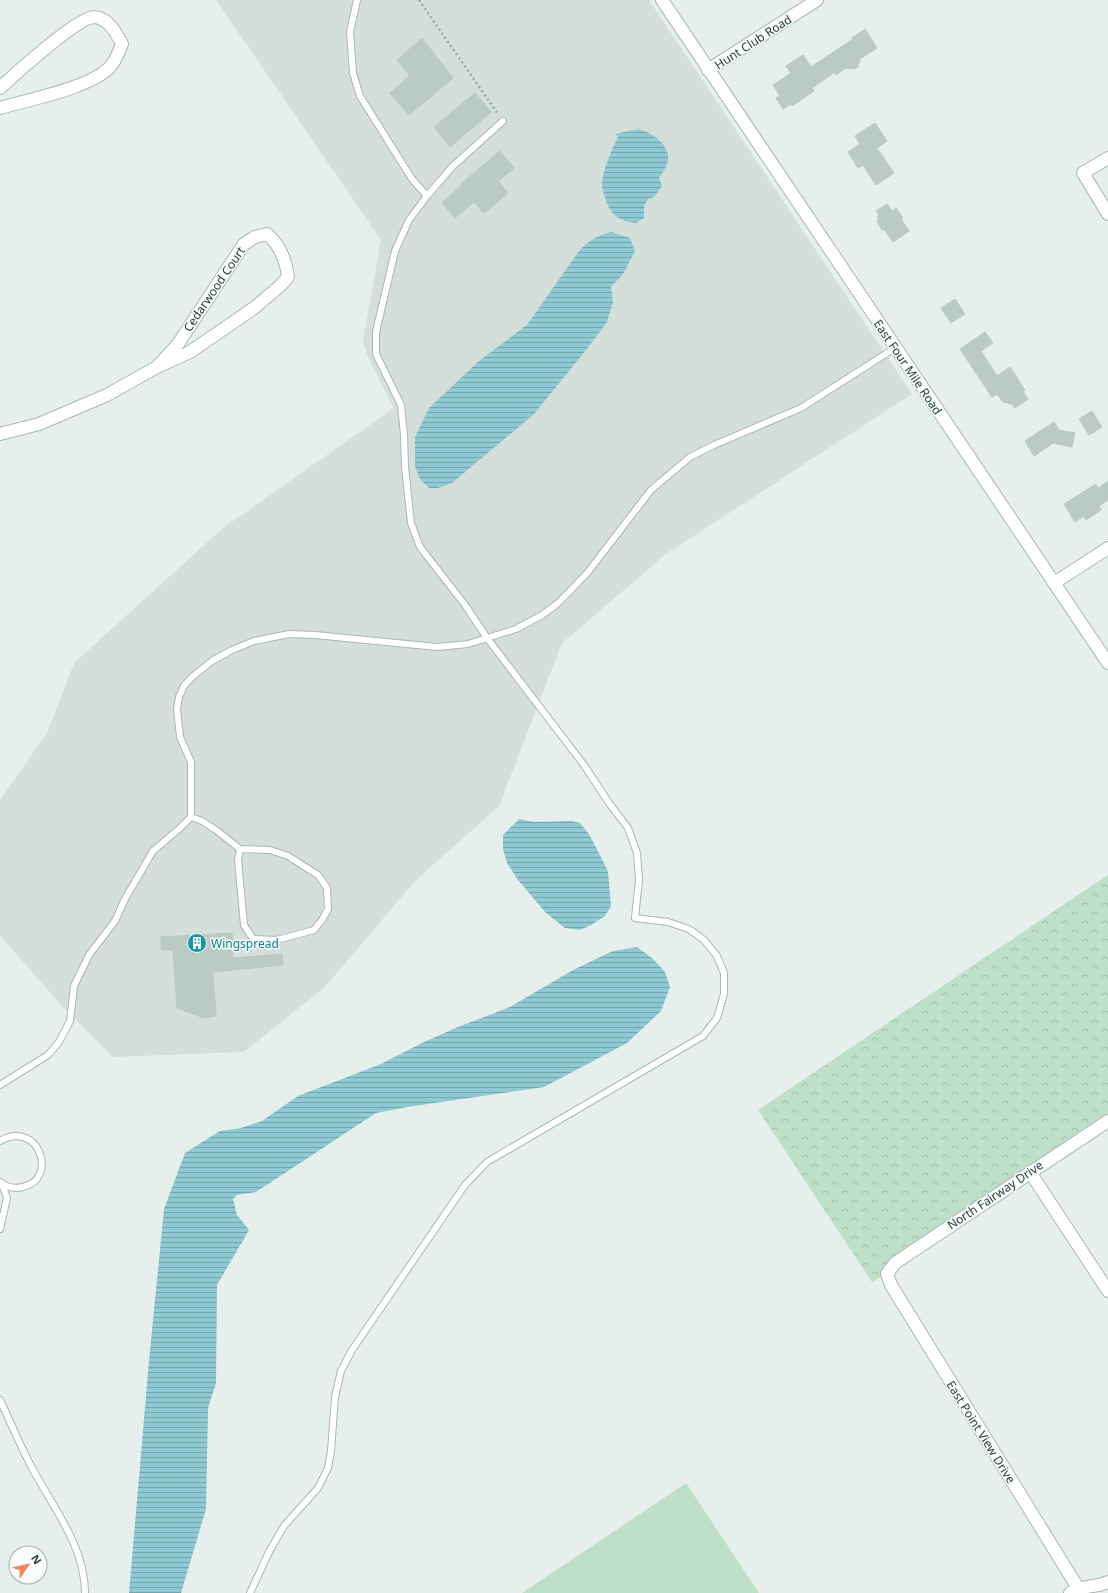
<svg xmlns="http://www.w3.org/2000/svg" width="1108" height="1593" viewBox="0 0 1108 1593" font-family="'Noto Sans',sans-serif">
<defs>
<pattern id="park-crowns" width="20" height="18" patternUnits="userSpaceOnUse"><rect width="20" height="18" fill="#bfe0c8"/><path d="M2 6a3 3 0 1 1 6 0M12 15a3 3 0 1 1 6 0" fill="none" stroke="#a4c1ad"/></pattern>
<pattern id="water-rules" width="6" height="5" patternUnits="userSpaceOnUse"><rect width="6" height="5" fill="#8ec9d4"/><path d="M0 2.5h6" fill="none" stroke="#74a5ad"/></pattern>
</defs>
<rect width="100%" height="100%" fill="#e6efeb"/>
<polygon fill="#d4dfda" points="216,0 649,0 912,394 666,554 562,643 499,806 415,881 325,987 244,1052 113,1057 59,1003 0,935 0,800 47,733 74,663 223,528 394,408 369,360 363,341 381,240"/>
<polygon fill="#bfe0c8" points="686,1483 759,1593 522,1593"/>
<polygon fill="url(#park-crowns)" points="1108,875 1108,1121 887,1274 872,1282 758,1110"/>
<g fill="url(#water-rules)">
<path d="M638 129C654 133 675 148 666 167 664 171 661 174 659 178L662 186 654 197 648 199 644 206V218L636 223C619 221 610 215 605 198 604 194 602 189 602 185 602 172 612 149 618 137L615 134Z"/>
<path d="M611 232 630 238 635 251 623 274 611 287 613 302 607 322 590 345 534 414 452 483 438 488H429L420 479 415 467V437L429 408 479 361 527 325 579 251C589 240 597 236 611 232Z"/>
<polygon points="519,819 534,822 571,821 580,823 589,834 608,871 611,906 605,916 591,925 580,930 565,928 546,913 518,880 507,863 503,849 503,835"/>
<polygon points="637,947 652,958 665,972 670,987 661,1011 627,1043 544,1087 407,1107 376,1113 256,1192 237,1195 233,1199 237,1215 249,1230 217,1285 216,1383 208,1408 206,1509 181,1593 129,1593 149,1361 164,1209 185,1153 220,1131 241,1128 262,1121 298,1096 381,1064 422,1043 458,1027 510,1007 573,970 613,951"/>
</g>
<g fill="#bbcac4" stroke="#b8c9c2">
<polygon points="865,29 877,48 860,59 858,67 854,69 846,68 836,75 835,72 812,88 814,91 792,106 791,104 783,109 776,98 780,96 773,85 791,73 786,66 803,55 811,67 853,39 852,38"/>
<polygon points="422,38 453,78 409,115 390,93 410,76 397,60"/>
<polygon points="475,93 491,112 450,147 434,127"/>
<polygon points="875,123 887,141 877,148 894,173 876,185 863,165 858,168 848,152 860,144 855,136"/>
<polygon points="500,151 514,168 498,181 508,193 484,213 474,202 455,218 442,203 462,185 461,184"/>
<polygon points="887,204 892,211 896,208 903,218 901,219 909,231 893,242 884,229 882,230 877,221 879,220 877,217 879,216 876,211"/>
<polygon points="955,299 965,314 951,323 941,308"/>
<polygon points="985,332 993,343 981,351 997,376 1010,367 1025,390 1023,392 1028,399 1015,408 1012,404 1003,402 997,394 992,397 960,349"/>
<polygon points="1092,411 1102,427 1089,435 1079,419"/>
<polygon points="1054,422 1059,430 1075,433 1072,447 1053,443 1034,456 1025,441"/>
<polygon points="1108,481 1108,500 1099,506 1101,510 1086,520 1084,516 1075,522 1064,504 1096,484 1098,488"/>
<polygon points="232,933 233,958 282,954 283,965 213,972 216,1016 204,1018 177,1008 173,950 161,950 161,937"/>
</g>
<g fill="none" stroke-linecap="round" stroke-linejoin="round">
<g stroke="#a8b8b2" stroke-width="8">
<g id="service">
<polyline points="427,196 452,167 503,121"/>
<polyline points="191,817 202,821 216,830 240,849 270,850 288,856 318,875 327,888 328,909 322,920 314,930 277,940 253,939 244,925 238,860 240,849"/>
<polyline points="0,1085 48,1055 59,1042 70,1021 74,986 89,955 115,921 125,899 153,851 180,828 191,817 191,762 180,737 177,709 179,697 184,686 192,677 212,661 232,650 254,641 289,634 315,635 437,647 468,644 516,629 542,615 557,604 570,591 588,572 651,490 690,457 714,445 801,408 895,348"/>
<path d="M0 1141C39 1119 59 1179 23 1187 14 1189 7 1188 0 1182"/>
<polyline points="0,1229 7,1198 2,1184"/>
<path d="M0 1400C10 1421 19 1443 30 1464 51 1505 85 1545 85 1593"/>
<polyline points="250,1593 270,1550 284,1526 318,1488 328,1468 331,1451 335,1397 341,1371 352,1350 465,1185 487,1162 703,1036 717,1018 724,994 724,973 717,956 704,940 689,929 668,922 635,918 639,880 637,853 628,828 609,803 584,765 487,638 465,605 420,547 411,523 405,467 404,435 401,405 376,354 376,332 395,251 409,220 427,196 412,179 360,96 353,73 350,32 357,0"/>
</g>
</g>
<g stroke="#a8b8b2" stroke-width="14">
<g id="minor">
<polyline points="708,70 817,0"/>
<path d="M0 88C15 74 78 17 94 17 109 18 116 33 122 44 119 52 115 62 109 68 87 89 30 99 0 108"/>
<polyline points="1108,158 1083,173 1108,214"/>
<path d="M0 434 39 424 107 395 157 367 190 352 254 308 280 286 288 277C286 260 280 245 267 234L255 237 244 244 178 344 157 367"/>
<polyline points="1054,583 1108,548"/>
<polyline points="1030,1172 1108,1291"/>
<polyline points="1078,1588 891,1285 887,1274 895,1263 1108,1121"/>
<path d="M1070 1593C1082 1585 1094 1588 1108 1582"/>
</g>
</g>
<g stroke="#a8b8b2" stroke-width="14">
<polyline id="tertiary" points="662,0 1108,663"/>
</g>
<polyline stroke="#86b3a5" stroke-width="2.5" stroke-dasharray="2 3" stroke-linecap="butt" points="419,0 498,114"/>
<use href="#service" stroke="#fff" stroke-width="6"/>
<use href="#minor" stroke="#fff" stroke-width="12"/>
<use href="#tertiary" stroke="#fff" stroke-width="12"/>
</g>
<defs>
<g id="building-disc" transform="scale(1)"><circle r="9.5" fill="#0f9aa8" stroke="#f7fbf9"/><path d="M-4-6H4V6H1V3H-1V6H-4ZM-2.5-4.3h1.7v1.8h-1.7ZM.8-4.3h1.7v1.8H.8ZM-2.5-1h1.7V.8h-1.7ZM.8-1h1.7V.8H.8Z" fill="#fff"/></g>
</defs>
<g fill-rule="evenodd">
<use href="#building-disc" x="197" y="943"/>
</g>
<g text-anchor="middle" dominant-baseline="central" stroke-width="3" stroke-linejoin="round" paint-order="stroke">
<g font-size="12" fill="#24423a" stroke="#f7fbf9">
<text transform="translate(753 42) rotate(-33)">Hunt Club Road</text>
<text transform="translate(214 289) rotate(-56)">Cedarwood Court</text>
<text transform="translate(908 367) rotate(56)">East Four Mile Road</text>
<text transform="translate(995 1195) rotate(-34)">North Fairway Drive</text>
<text transform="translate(981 1432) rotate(58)">East Point View Drive</text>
</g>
<g font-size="12" fill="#0d838f" stroke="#f7fbf9" text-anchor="start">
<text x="211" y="943">Wingspread</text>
</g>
</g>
<g transform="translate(28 1565) rotate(56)"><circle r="19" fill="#f7fbf9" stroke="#a3b1ad"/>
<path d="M0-3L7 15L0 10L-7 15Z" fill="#f4845f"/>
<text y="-6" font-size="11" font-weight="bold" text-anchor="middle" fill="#24423a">N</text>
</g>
</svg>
